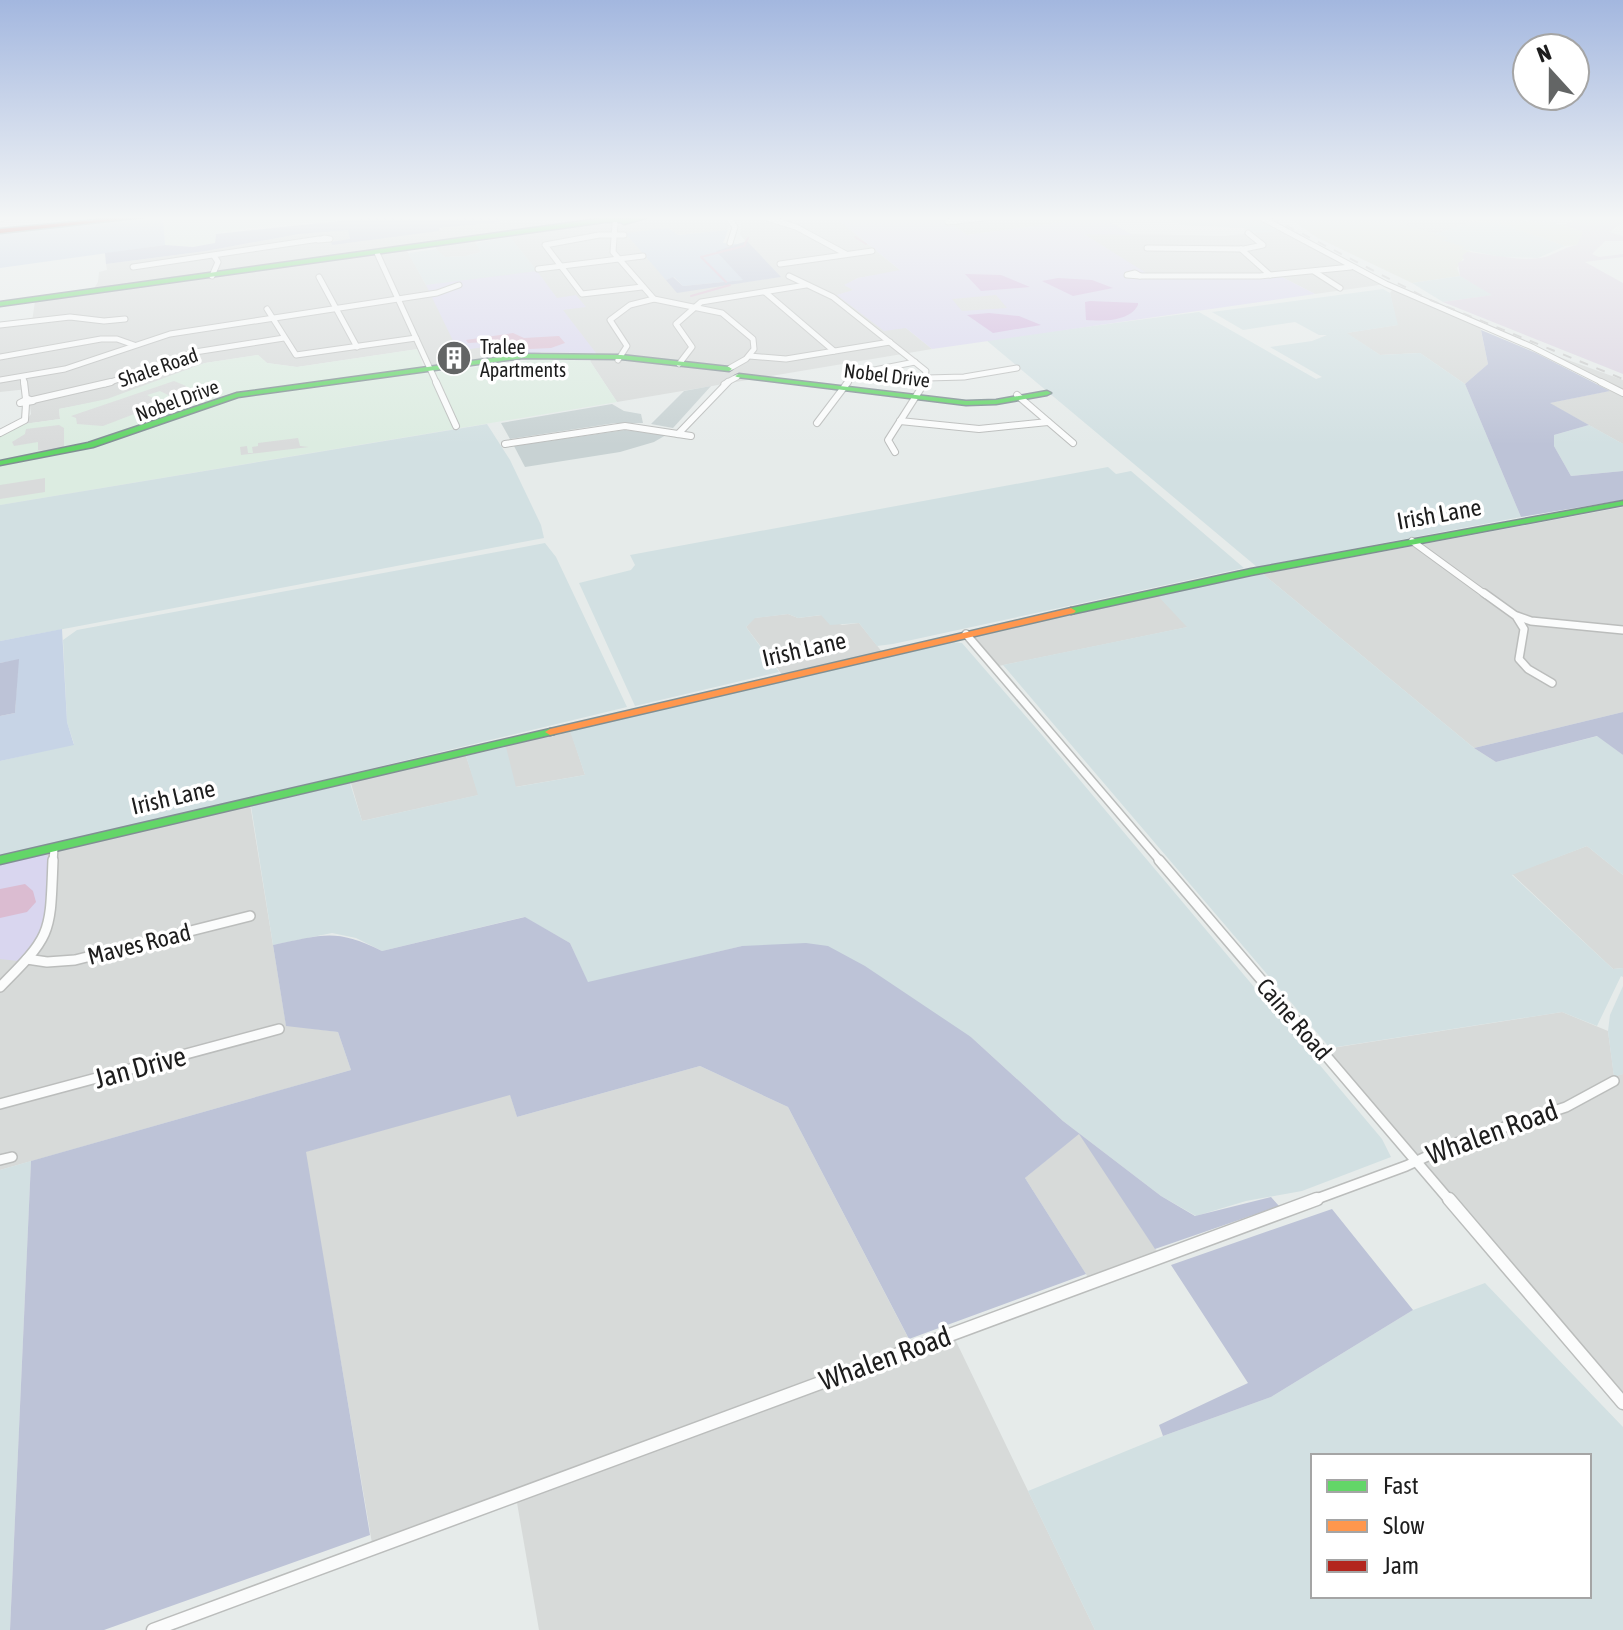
<svg xmlns="http://www.w3.org/2000/svg" width="1623" height="1630" viewBox="0 0 1623 1630" font-family="'Asap Condensed',sans-serif">
<rect width="100%" height="100%" fill="#e6ebea"/>
<g fill="#d7dad9">
<polygon points="496,217 582,217 589,223 474,240 481,252 466,256 445,257 440,255 434,245 406,249 426,285 536,270 509,236 658,217 721,217 729,224 728,230 677,235 626,234 678,292 780,277 740,235 741,224 735,217 835,217 901,271 858,278 845,285 854,290 838,295 906,328 932,349 617,402 590,361 597,356 596,353 542,352 431,366 425,352 418,349 297,367 267,363 258,355 205,363 107,400 59,409 60,419 24,424 31,414 28,389 0,392 0,326 32,322 35,301 116,291 116,288 93,290 98,282 99,272 107,270 106,264 206,251 299,234 348,229 350,240 331,242 500,221"/>
<polygon points="942,217 1057,217 1065,222 967,235"/>
<polygon points="1443,217 1474,221 1436,234 1402,225 1415,220 1427,222"/>
<polygon points="1284,230 1386,284 1315,294 1278,275 1149,276 1082,233 1224,236"/>
<polygon points="1394,288 1480,326 1488,364 1465,384 1420,353 1380,355 1346,333 1397,325 1390,293"/>
<polygon points="1532,347 1623,380 1623,444 1549,403 1614,390"/>
<polygon points="1623,507 1623,712 1474,748 1263,574"/>
<polygon points="1155,592 1188,627 994,667 966,634"/>
<polygon points="788,614 798,618 822,615 842,625 859,623 883,653 783,676 746,627 754,618"/>
<polygon points="569,726 585,775 515,787 503,742"/>
<polygon points="465,753 479,795 362,821 350,780"/>
<polygon points="250,804 286,1025 338,1032 351,1070 0,1170 0,862"/>
<polygon points="1587,846 1623,875 1623,968 1613,969 1512,874"/>
<polygon points="1562,1012 1608,1031 1614,1076 1623,1074 1623,1403 1319,1050"/>
<polygon points="700,1066 788,1107 913,1347 952,1333 1095,1630 539,1630 516,1497 373,1549 305,1152 510,1094 517,1117"/>
<polygon points="1079,1133 1160,1256 1091,1282 1025,1178"/>
</g>
<g fill="#dcece1">
<polygon points="163,217 384,217 264,226 216,233 216,243 193,247 165,245"/>
<polygon points="418,349 425,374 539,359 590,361 617,402 0,505 0,435 24,424 60,419 59,409 107,399 205,363 258,355 267,363 297,367"/>
</g>
<g fill="#dbe0d7">
<polygon points="1443,217 1427,222 1415,220 1404,225 1450,238 1467,248 1463,249 1474,253 1467,252 1457,268 1460,276 1412,283 1318,238 1288,218"/>
<polygon points="1452,217 1514,217 1527,221 1536,217 1583,232 1582,240 1578,245 1565,246 1502,224"/>
</g>
<g fill="#c8d2d3">
<polygon points="711,386 673,428 651,424 684,391"/>
<polygon points="612,404 624,411 641,414 643,423 615,423 510,439 501,423"/>
<polygon points="625,430 666,435 654,442 620,452 525,467 514,446"/>
</g>
<g fill="#d2e0e2" fill-rule="evenodd">
<polygon points="1164,217 1253,217 1278,231 1256,233 1243,228 1182,225"/>
<polygon points="1474,221 1502,224 1565,246 1538,258 1502,257 1461,249 1465,247 1442,240 1448,238 1436,234"/>
<polygon points="510,237 537,271 426,285 408,253 436,249 445,257 466,256 481,252 476,244 479,242"/>
<polygon points="1460,276 1494,295 1443,302 1412,283"/>
<polygon points="1383,289 1390,293 1398,325 1347,333 1380,355 1420,353 1465,384 1521,517 1257,567 986,340 1199,312 1316,379 1322,377 1270,347 1312,341 1327,335 1319,335 1295,322 1243,330 1212,312"/>
<polygon points="487,424 510,460 541,525 544,538 0,641 0,505"/>
<polygon points="1589,425 1623,444 1623,471 1571,476 1554,446 1554,435"/>
<polygon points="1108,467 1116,474 1131,471 1244,568 893,644 877,646 859,623 830,625 821,615 798,618 788,614 755,618 746,627 779,672 635,706 579,583 631,570 635,565 630,555"/>
<polygon points="545,543 556,557 627,707 0,858 0,761 74,744 67,722 63,640 77,630"/>
<polygon points="1263,574 1474,748 1496,762 1598,736 1623,755 1623,875 1587,846 1512,875 1613,969 1623,968 1623,977 1621,976 1597,1026 1562,1012 1330,1048 1003,665 1187,627 1157,595"/>
<polygon points="951,642 962,643 1042,735 1382,1139 1391,1157 1302,1191 1246,1201 1196,1216 1161,1196 1063,1121 971,1037 742,946 588,983 570,943 524,917 382,951 356,938 332,933 273,945 251,806 350,783 362,821 478,795 466,756 506,747 516,787 585,775 570,731"/>
<polygon points="1623,986 1623,1074 1614,1077 1608,1031 1610,1015"/>
<polygon points="31,1161 10,1630 0,1630 0,1170"/>
<path d="M1485 1283 1623 1427V1630H1095L1028 1491 1163 1436 1271 1397 1413 1310ZM1313 1456H1589V1596H1313Z"/>
</g>
<g fill="#c7d4e6">
<polygon points="163,218 165,245 0,268 0,233"/>
<polygon points="668,228 678,235 728,230 723,243 738,244 717,251 744,280 683,286 674,277 666,280 625,233"/>
<polygon points="62,629 67,722 74,745 0,761 0,716 15,713 18,660 0,663 0,641"/>
</g>
<g fill="#bdc3d7">
<polygon points="378,217 425,220 496,217 501,222 439,228 439,231 332,245 331,242 350,239 348,230 299,234 206,251 106,264 105,253 165,245 193,247 215,243 216,234"/>
<polygon points="747,241 781,277 677,293 666,280 673,277 683,286 743,280 716,251"/>
<polygon points="1481,330 1536,353 1610,391 1550,403 1589,425 1554,435 1554,446 1571,476 1623,471 1623,500 1521,517 1465,384 1488,364"/>
<polygon points="19,659 15,713 0,716 0,663"/>
<polygon points="1623,712 1623,755 1597,736 1496,762 1474,748"/>
<path d="M525 917 570 943 588 982 742 946 806 943 828 946 865 966 971 1037 1063 1121 1161 1196 1195 1216 1271 1197 1279 1206 1155 1249 1079 1134 1025 1178 1086 1274 909 1339 788 1107 700 1066 517 1117 510 1095 306 1152 370 1535 104 1630H10L31 1161 351 1070 338 1032 286 1026 273 945C323 935 335 928 382 951Z"/>
<polygon points="1332,1209 1413,1310 1271,1397 1163,1436 1159,1425 1248,1383 1171,1265"/>
</g>
<path fill="#dbd4e1" d="M1582 217H1623V223L1609 232 1623 236V241H1605L1592 254 1599 257 1623 254V257L1585 262 1623 283V374L1443 302 1492 295 1460 276 1458 263 1464 260 1462 256 1467 252C1491 254 1516 261 1540 258 1554 256 1563 247 1577 245L1583 232 1563 225Z"/>
<g fill="#d9d6ef">
<polygon points="835,217 942,217 967,235 1064,222 1057,217 1102,217 1132,235 1084,234 1151,276 1280,276 1315,294 932,349 906,328 884,331 837,295 853,290 844,285 858,278 900,270"/>
<polygon points="537,271 557,298 576,295 586,307 563,310 596,353 542,352 490,358 484,347 458,351 426,285"/>
<path d="M41 853 48 856C52 894 49 935 18 961L0 959V863Z"/>
</g>
<g fill="#d2b5de">
<polygon points="965,274 1001,275 1030,287 981,291"/>
<polygon points="1058,278 1092,280 1113,288 1073,296 1042,281"/>
<path d="M1090 301 1138 303V305C1129 322 1103 321 1086 320L1085 302Z"/>
<polygon points="989,313 1019,316 1041,325 993,333 967,315"/>
</g>
<g fill="#d9dbdb">
<polygon points="996,295 1007,308 962,311 952,299"/>
<polygon points="174,381 186,386 188,393 170,396 160,391 147,395 157,400 155,406 103,426 77,424 76,418 71,416"/>
<polygon points="59,425 64,428 64,446 59,449 44,451 38,450 38,442 14,446 12,442 25,434 26,429"/>
<polygon points="298,438 300,446 309,447 241,455 240,447 247,446 248,453 253,453 252,447 258,446 258,443"/>
<polygon points="45,478 45,492 0,499 0,485"/>
</g>
<g fill="#dbbcd1">
<polygon points="513,333 524,338 559,336 565,343 551,348 507,350 487,342 468,343 466,340"/>
<polygon points="25,884 33,891 36,902 27,912 0,918 0,889"/>
</g>
<g fill="none" stroke-linecap="round" stroke-linejoin="round">
<g stroke="#dbbcd1" stroke-width="2">
<polyline points="855,237 866,244"/>
<polyline points="726,282 701,257 744,246 748,238"/>
<polyline points="691,296 730,285"/>
</g>
<g stroke="#bbbdbc" stroke-width="7">
<g id="street-far4">
<polyline points="728,217 735,227 730,243"/>
<polyline points="764,217 796,227 846,254"/>
<polyline points="1260,217 1386,284 1532,347 1605,384"/>
<polyline points="0,219 6,217"/>
<polyline points="948,222 992,217"/>
<polyline points="615,224 613,252 654,299 722,313 753,339 754,349 746,359 730,368"/>
<polyline points="624,235 599,235 545,245 582,294 642,287"/>
<polygon points="324,238 330,239 318,240"/>
<polyline points="1147,248 1244,249 1263,245 1248,233"/>
<polyline points="1241,249 1270,275"/>
<polyline points="377,253 437,384"/>
<polyline points="780,264 872,251"/>
<polyline points="133,267 319,239"/>
<polyline points="538,269 643,256"/>
<polyline points="1315,272 1340,288"/>
<polygon points="1135,273 1140,276 1127,275"/>
<polyline points="212,276 218,262 214,256"/>
<polyline points="789,276 833,297 926,371 924,384"/>
<polyline points="1140,276 1260,276 1351,267"/>
<polyline points="319,277 357,347"/>
<polyline points="765,292 834,351"/>
<polyline points="267,309 296,355 416,338"/>
<polyline points="0,325 70,317 104,321 125,319"/>
<polyline points="749,356 786,359 890,342"/>
<polyline points="0,357 101,339 117,339 134,345"/>
<polyline points="618,360 627,346 610,320 630,305 654,299"/>
<polyline points="679,364 692,347 676,324 701,302 806,285"/>
<polyline points="23,377 24,384"/>
<polyline points="927,378 964,377 1017,368"/>
<polyline points="0,380 65,369 170,334 437,293 459,285"/>
<polyline points="105,384 195,352 284,338"/>
<polyline points="724,384 737,377"/>
<polyline points="846,384 854,374 915,362"/>
</g>
</g>
<g stroke="#bbbdbc" stroke-width="8">
<g id="street-far3">
<polyline points="24,382 26,399"/>
<polyline points="436,382 456,426"/>
<polyline points="1601,382 1623,393"/>
<polyline points="1017,395 1073,443"/>
<polygon points="28,399 33,401 20,403"/>
<polyline points="33,400 111,382"/>
<polyline points="900,421 979,429 1048,422"/>
<polyline points="817,423 848,382"/>
<polyline points="0,433 25,420 26,404"/>
<polyline points="678,434 728,382"/>
<polyline points="505,444 625,426 691,436"/>
<polyline points="895,452 888,440 925,382"/>
<polyline points="1412,541 1486,595"/>
</g>
</g>
<g stroke="#bbbdbc" stroke-width="10">
<g id="street-far2">
<polyline points="1484,593 1516,616 1524,629 1519,659 1528,669 1552,683"/>
<polyline points="1517,616 1531,621 1623,630"/>
<polyline points="966,634 1161,862"/>
<polyline points="53,862 54,848"/>
</g>
</g>
<g stroke="#bbbdbc" stroke-width="12">
<g id="street-far1">
<polyline points="1159,860 1450,1201"/>
<polyline points="27,959 47,962 75,960 250,916"/>
<path d="M0 987C53 934 50 934 53 860"/>
<polyline points="0,1104 279,1029"/>
<polyline points="0,1160 12,1157"/>
<polyline points="1311,1201 1406,1166 1456,1143 1566,1107 1614,1081"/>
</g>
</g>
<g stroke="#bbbdbc" stroke-width="15">
<g id="street">
<polyline points="1449,1199 1623,1403"/>
<polyline points="153,1630 1317,1199"/>
</g>
</g>
<g stroke="#808f93" stroke-width="3">
<g id="fast">
<polygon points="640,217 649,217 624,224 621,222 605,222 0,306 0,302 605,218 631,219"/>
<polygon points="523,354 621,355 729,367 732,369 729,371 621,359 523,358 238,397 93,447 0,465 0,461 88,443 237,393"/>
<polygon points="739,374 966,401 996,400 1047,391 1051,393 1047,395 996,404 966,405 737,377 735,376"/>
<polygon points="1623,501 1623,505 1251,575 1071,614 1066,611 1071,608 1251,569"/>
<polygon points="550,729 554,730 555,732 554,734 0,864 0,856"/>
</g>
</g>
<g stroke="#808f93" stroke-width="3">
<polygon id="slow" points="1071,608 1076,611 1074,613 550,735 545,732 550,729"/>
</g>
<g stroke="#808f93" stroke-width="3">
<polygon id="jam" points="127,217 145,217 0,233 0,229"/>
</g>
<use href="#street-far4" stroke="#fbfcfc" stroke-width="5"/>
<use href="#street-far3" stroke="#fbfcfc" stroke-width="6"/>
<use href="#street-far2" stroke="#fbfcfc" stroke-width="7"/>
<use href="#street-far1" stroke="#fbfcfc" stroke-width="9"/>
<use href="#street" stroke="#fbfcfc" stroke-width="12"/>
<use href="#fast" fill="#63d668" fill-rule="evenodd"/>
<use href="#slow" fill="#ff974d" fill-rule="evenodd"/>
<use href="#jam" fill="#b3261e" fill-rule="evenodd"/>
<polyline stroke="#c9caca" stroke-width="2" stroke-dasharray="9 9" stroke-linecap="butt" points="1270,217 1428,299 1623,379"/>
</g>
<linearGradient id="sky" x2="0" y2="1"><stop stop-color="#a3b7df"/><stop offset="0.49" stop-color="#f4f6f6"/><stop offset="1" stop-color="#f4f6f6" stop-opacity="0"/></linearGradient>
<rect width="1623" height="445" fill="url(#sky)"/>
<defs>
<g id="building-disc" transform="scale(1.8)"><circle r="9.5" fill="#636565" stroke="#fff"/><path d="M-4-6H4V6H1V3H-1V6H-4ZM-2.5-4.3h1.7v1.8h-1.7ZM.8-4.3h1.7v1.8H.8ZM-2.5-1h1.7V.8h-1.7ZM.8-1h1.7V.8H.8Z" fill="#fff"/></g>
</defs>
<g fill-rule="evenodd">
<use href="#building-disc" x="454" y="358"/>
</g>
<g text-anchor="middle" dominant-baseline="central" stroke-width="7" stroke-linejoin="round" paint-order="stroke">
<g font-size="20" fill="#1d1d1d" stroke="#fff" text-anchor="start">
<text x="480" y="346">Tralee<tspan x="480" dy="23">Apartments</tspan></text>
</g>
<g font-size="20" fill="#1d1d1d" stroke="#fff">
<text transform="translate(158 367) rotate(-19)">Shale Road</text>
<text transform="translate(887 375) rotate(7)">Nobel Drive</text>
<text transform="translate(177 400) rotate(-20)">Nobel Drive</text>
</g>
<g font-size="24" fill="#1d1d1d" stroke="#fff">
<text transform="translate(1439 514) rotate(-10)">Irish Lane</text>
<text transform="translate(804 649) rotate(-13)">Irish Lane</text>
<text transform="translate(173 797) rotate(-13)">Irish Lane</text>
<text transform="translate(139 944) rotate(-14)">Maves Road</text>
<text transform="translate(1294 1019) rotate(49)">Caine Road</text>
</g>
<g font-size="28" fill="#1d1d1d" stroke="#fff">
<text transform="translate(140 1067) rotate(-15)">Jan Drive</text>
<text transform="translate(1492 1132) rotate(-20)">Whalen Road</text>
<text transform="translate(885 1358) rotate(-20)">Whalen Road</text>
</g>
</g>
<rect x="1311" y="1454" width="280" height="144" fill="#ffffff" stroke="#a5a5a5" stroke-width="2"/>
<rect x="1327" y="1480" width="40" height="12" fill="#63d668" stroke="#a5a5a5" stroke-width="2"/>
<text x="1383" y="1494" font-size="24" fill="#1d1d1d">Fast</text>
<rect x="1327" y="1520" width="40" height="12" fill="#ff974d" stroke="#a5a5a5" stroke-width="2"/>
<text x="1383" y="1534" font-size="24" fill="#1d1d1d">Slow</text>
<rect x="1327" y="1560" width="40" height="12" fill="#b3261e" stroke="#a5a5a5" stroke-width="2"/>
<text x="1383" y="1574" font-size="24" fill="#1d1d1d">Jam</text>
<g transform="translate(1551 72) rotate(339)"><circle r="38" fill="#ffffff" stroke="#a5a5a5" stroke-width="2"/>
<path d="M0-6L14 30L0 20L-14 30Z" fill="#636565"/>
<text y="-12" font-size="22" font-weight="bold" text-anchor="middle" fill="#1d1d1d">N</text>
</g>
</svg>
